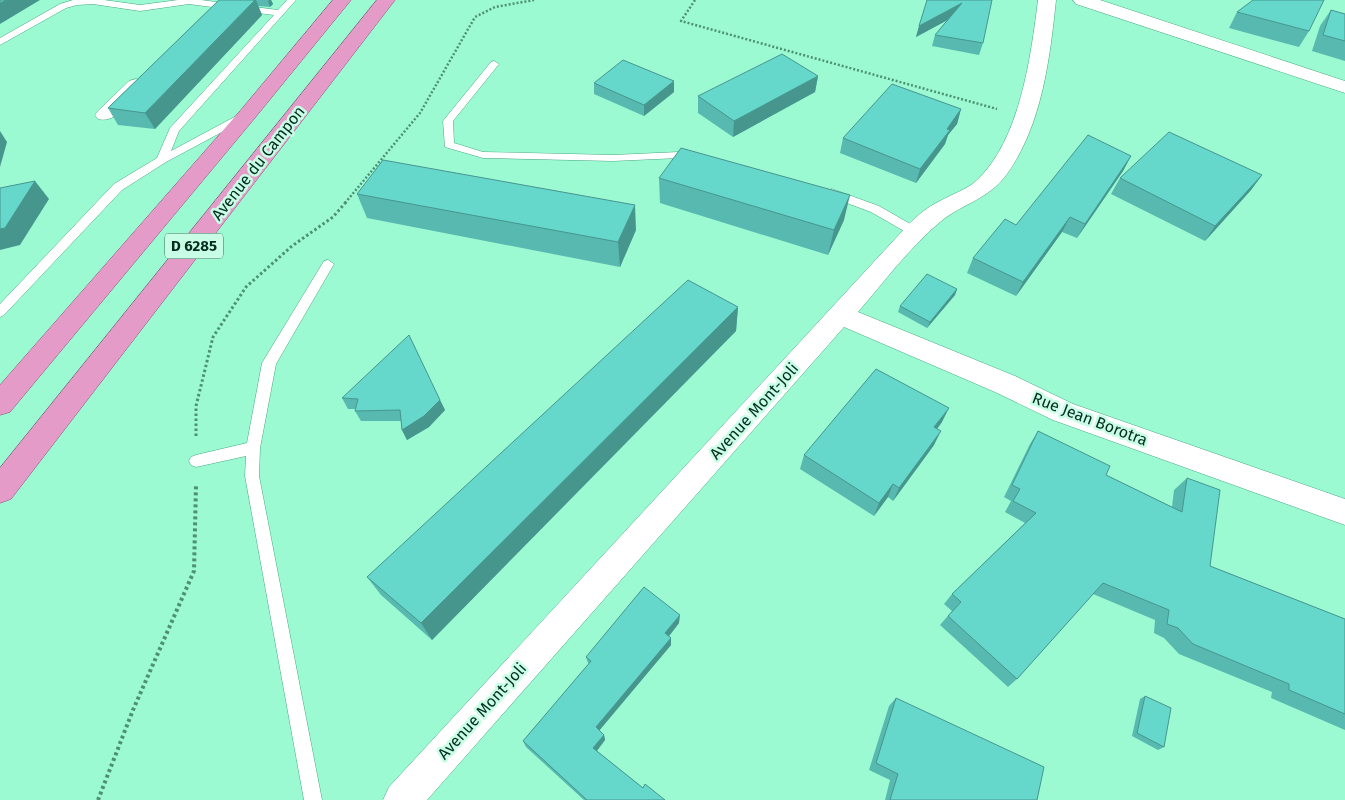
<svg xmlns="http://www.w3.org/2000/svg" width="1345" height="800" viewBox="0 0 1345 800" font-family="'Fira Sans',sans-serif">
<rect width="100%" height="100%" fill="#9cfad2"/>
<g fill="none" stroke-linecap="round" stroke-linejoin="round">
<g stroke="#49a884" stroke-width="1">
<g id="service">
<polygon points="73,0 104,0 140,5 178,0 201,0 278,10 287,0 296,0 179,131 171,151 240,114 248,114 248,118 166,162 122,190 4,315 0,317 0,304 114,184 157,158 170,128 274,15 189,4 140,11 93,4 77,5 66,8 0,45 0,38 60,4"/>
<polygon points="494,61 499,64 453,121 454,143 483,152 613,155 679,152 697,156 698,158 693,161 679,158 613,161 483,158 445,147 443,121 491,62"/>
<polygon points="832,189 879,206 919,229 921,232 919,235 911,235 871,212 828,196 826,193"/>
<polygon points="328,260 334,264 276,364 260,448 259,476 322,800 304,800 245,476 246,456 196,467 191,465 189,461 191,457 196,455 247,443 262,363 324,261"/>
</g>
</g>
<g stroke="#49a884" stroke-width="1">
<g id="minor">
<path d="M1038 0H1056C1050 58 1042 125 1007 174 988 200 963 203 940 222 910 247 883 283 858 312L1015 376 1073 404 1345 499V525L1053 420 995 392 844 327 427 800H383L389 787 907 226C917 216 927 207 940 201 952 194 966 190 976 181 1020 141 1031 56 1038 0Z"/>
<polygon points="1073,0 1100,0 1345,81 1345,93 1076,4"/>
<path d="M136 79 143 81 146 85 143 89C131 101 116 124 98 119L95 115 98 111 129 81Z"/>
</g>
</g>
<g stroke="#8a4a75" stroke-width="1">
<g id="primary">
<polygon points="333,0 351,0 254,119 10,412 0,415 0,385 240,111"/>
<polygon points="377,0 395,0 11,499 0,503 0,468"/>
</g>
</g>
<g stroke="#4d9075" stroke-width="2.5" stroke-dasharray="2 2" stroke-linecap="butt">
<polyline points="695,0 681,21 997,109"/>
<polyline points="345,203 420,113 475,17 495,7 534,0"/>
</g>
<polyline stroke="#4d9075" stroke-width="3" stroke-dasharray="2.5 2.5" stroke-linecap="butt" points="196,436 196,406 213,337 246,287 292,246 333,217 346,202"/>
<polyline stroke="#4d9075" stroke-width="4" stroke-dasharray="3 3" stroke-linecap="butt" points="98,800 133,710 194,571 196,485"/>
<use href="#service" fill="#fff" fill-rule="evenodd"/>
<use href="#minor" fill="#fff" fill-rule="evenodd"/>
<use href="#primary" fill="#e59bc8" fill-rule="evenodd"/>
</g>
<g fill="#57b9af">
<polygon points="219,0 271,0 273,4 270,7 258,6 262,15 155,129 118,125 108,108"/>
<polygon points="927,0 983,43 979,55 932,46 935,35 947,20 916,37"/>
<polygon points="1331,10 1345,14 1345,61 1312,51 1320,26"/>
<polygon points="1237,12 1309,31 1299,47 1229,28"/>
<polygon points="818,76 815,92 733,137 698,113 698,96"/>
<polygon points="594,83 674,92 644,116 594,94"/>
<polygon points="961,109 957,124 948,135 945,144 916,183 840,153 843,138"/>
<polygon points="1131,156 1123,171 1077,238 1062,232 1016,296 967,273 973,258 1016,225"/>
<polygon points="1262,175 1251,190 1205,241 1111,194 1120,178"/>
<polygon points="659,178 844,220 828,255 660,203"/>
<polygon points="357,194 636,230 620,267 367,218"/>
<polygon points="957,289 955,295 927,328 898,312 900,306"/>
<polygon points="738,307 736,331 432,640 381,595 367,577"/>
<polygon points="342,398 440,400 445,410 429,427 407,440 402,430 401,421 361,421 355,411 356,409 348,409"/>
<polygon points="942,422 937,429 934,445 893,501 888,497 874,516 800,469 804,455"/>
<polygon points="1038,431 1106,475 1172,507 1174,490 1187,478 1210,566 1345,619 1345,730 1271,698 1272,692 1179,654 1164,638 1154,633 1155,620 1093,594 1017,679 1008,687 940,625 952,611 944,604 952,594 1025,523 1005,512 1011,501 1004,497 1030,444"/>
<polygon points="679,623 669,636 671,645 599,731 604,735 605,740 597,751 643,788 665,800 584,800 526,747 523,741 589,664 588,663 586,657"/>
<polygon points="1145,696 1164,747 1158,750 1132,736 1140,699"/>
<polygon points="896,698 1037,800 885,800 890,780 869,770 889,706"/>
</g>
<g fill="#47968e">
<polygon points="6,0 40,0 0,24 0,3"/>
<polygon points="255,0 256,0 262,15 155,129 145,113"/>
<polygon points="269,0 271,0 273,4 270,7 268,1"/>
<polygon points="962,3 959,14 916,37 919,26"/>
<polygon points="818,76 815,92 733,137 734,121"/>
<polygon points="674,81 674,92 644,116 644,105"/>
<polygon points="961,109 957,124 948,135 945,144 916,183 920,169 947,129"/>
<polygon points="0,131 7,142 0,167"/>
<polygon points="1131,156 1123,171 1077,238 1085,224"/>
<polygon points="1262,175 1251,190 1205,241 1215,226"/>
<polygon points="35,181 49,199 20,245 0,250 0,229"/>
<polygon points="850,195 844,220 828,255 834,230"/>
<polygon points="635,205 636,230 620,267 618,242"/>
<polygon points="1070,217 1062,232 1016,296 1023,282"/>
<polygon points="957,289 955,295 927,328 930,322"/>
<polygon points="738,307 736,331 432,640 421,623"/>
<polygon points="440,400 445,410 429,427 407,440 402,430"/>
<polygon points="949,408 942,422 928,441 934,427"/>
<polygon points="941,431 934,445 893,501 899,488"/>
<polygon points="893,484 888,497 874,516 879,503"/>
<polygon points="680,615 679,623 666,640 665,633"/>
<polygon points="671,638 671,645 597,733 596,727"/>
<polygon points="604,735 605,740 595,753 593,748"/>
</g>
<g fill="#65d7cb" stroke="#47968e">
<polygon points="0,0 6,0 0,3"/>
<polygon points="219,0 255,0 145,113 108,108"/>
<polygon points="927,0 992,0 983,43 935,35 962,3 919,26"/>
<polygon points="1253,0 1324,0 1309,31 1237,12"/>
<polygon points="1331,10 1345,14 1345,41 1323,35"/>
<polygon points="782,54 818,76 734,121 698,96"/>
<polygon points="623,60 674,81 644,105 594,83"/>
<polygon points="892,84 961,109 947,129 950,130 920,169 843,138"/>
<polygon points="1169,132 1262,175 1215,226 1120,178"/>
<polygon points="1088,135 1131,156 1085,224 1070,217 1023,282 973,258 1005,219 1016,225"/>
<polygon points="681,148 850,195 834,230 659,178"/>
<polygon points="383,160 635,205 618,242 357,194"/>
<polygon points="35,181 5,228 0,229 0,188"/>
<polygon points="927,274 957,289 930,322 900,306"/>
<polygon points="688,280 738,307 421,623 367,577"/>
<polygon points="409,335 440,400 424,416 402,430 400,410 355,411 358,399 342,398"/>
<polygon points="876,369 949,408 934,427 941,431 899,488 893,484 879,503 804,455"/>
<polygon points="1038,431 1110,466 1106,475 1182,512 1187,478 1220,490 1210,566 1345,619 1345,714 1289,690 1289,684 1193,644 1178,628 1167,624 1169,610 1103,583 1017,679 948,616 961,602 952,594 1036,513 1013,501 1020,489 1012,485"/>
<polygon points="644,587 680,615 665,633 671,638 596,727 604,735 593,748 643,788 645,784 665,800 587,800 523,741 591,661 586,657"/>
<polygon points="1145,696 1171,708 1164,747 1137,733"/>
<polygon points="896,698 1044,767 1037,800 890,800 898,774 876,763"/>
</g>
<g text-anchor="middle" dominant-baseline="central" stroke-width="5" stroke-linejoin="round" paint-order="stroke">
<rect fill="#c9fee6" stroke="#3e6c5b" stroke-width="1" x="165" y="233.5" width="58" height="25" rx="4"/>
<g font-size="15" font-weight="bold" fill="#032d1f">
<text x="194" y="246">D 6285</text>
</g>
<g font-size="16" fill="#032d1f" stroke="#c9fee6">
<text transform="translate(258 163) rotate(-52)">Avenue du Campon</text>
<text transform="translate(754 411) rotate(-48)">Avenue Mont-Joli</text>
<text transform="translate(1090 419) rotate(21)">Rue Jean Borotra</text>
<text transform="translate(482 711) rotate(-48)">Avenue Mont-Joli</text>
</g>
</g>
</svg>
